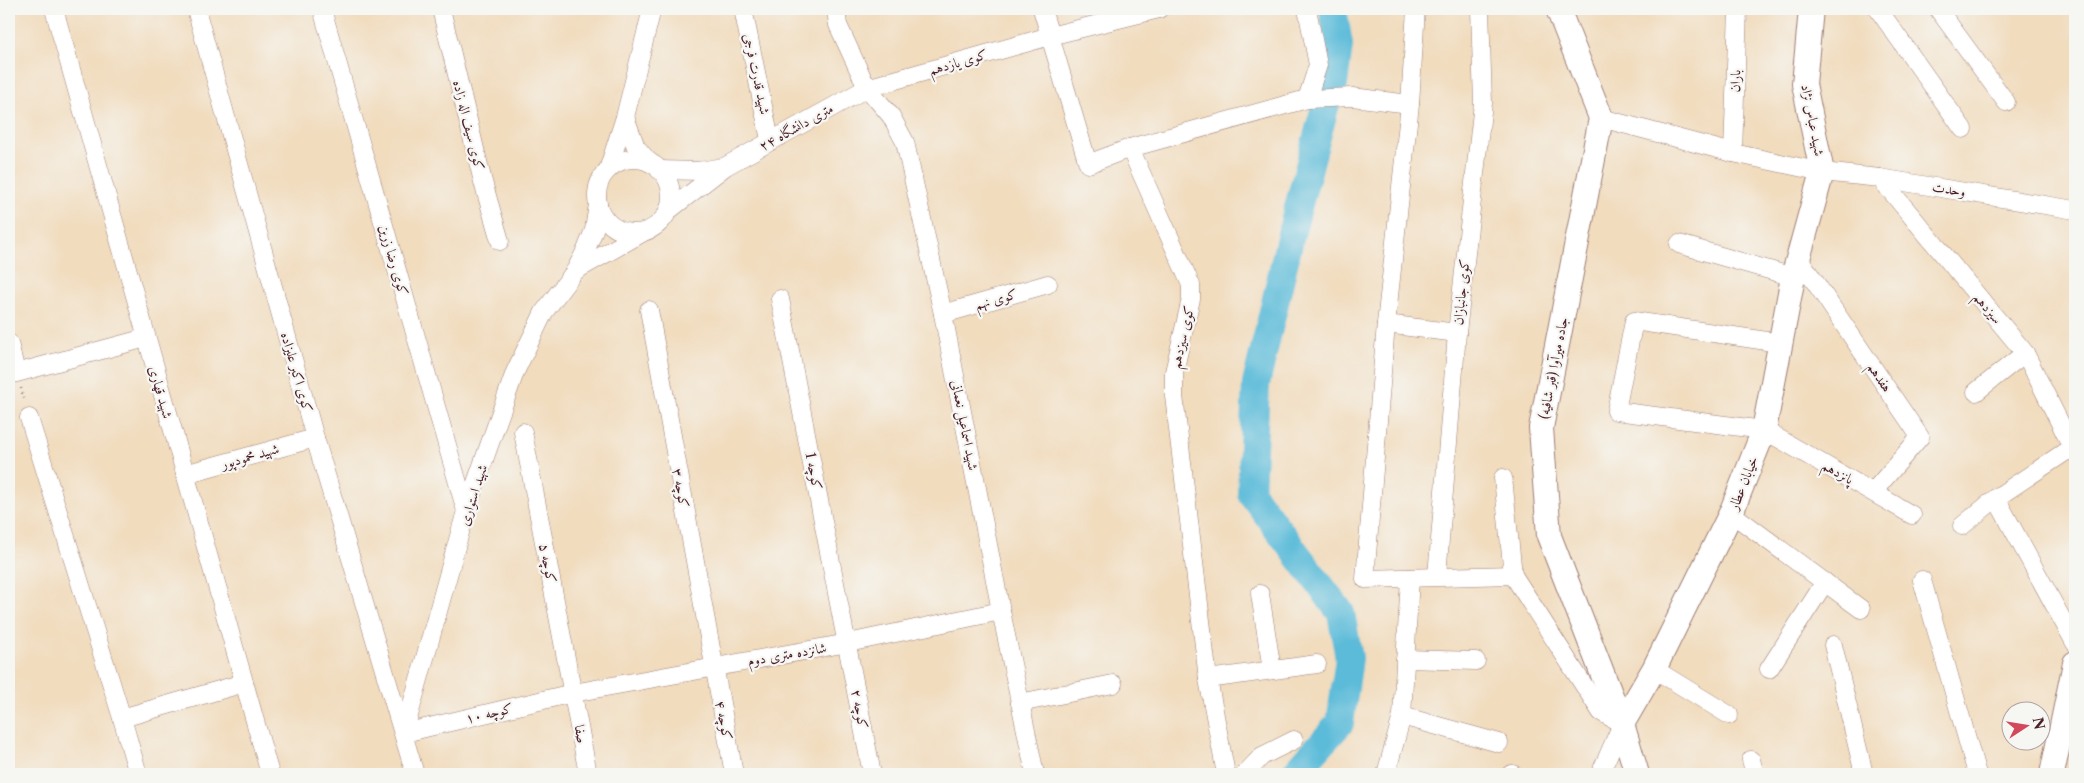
<svg xmlns="http://www.w3.org/2000/svg" width="2084" height="783" viewBox="0 0 2084 783" font-family="'Libre Caslon Text',Amiri,serif">
<rect width="100%" height="100%" fill="#f6f6f2"/>
<filter id="ink" filterUnits="userSpaceOnUse"><feTurbulence type="fractalNoise" baseFrequency=".02" numOctaves="2"/><feDisplacementMap in="SourceGraphic" scale="10" xChannelSelector="R" yChannelSelector="G"/><feConvolveMatrix kernelMatrix="1 2 1 2 8 2 1 2 1" color-interpolation-filters="sRGB"/></filter>
<filter id="wash" filterUnits="userSpaceOnUse"><feTurbulence type="fractalNoise" baseFrequency=".0096" numOctaves="4" result="noise"/><feDisplacementMap in="SourceGraphic" scale="20" xChannelSelector="R" yChannelSelector="G"/><feGaussianBlur stdDeviation="1.12" result="paint"/><feColorMatrix in="noise" values="0 0 0 0 0 0 0 0 0 0 0 0 0 0 0 0 0 1.4 0 .05"/><feComposite in="paint" operator="in"/></filter>
<g filter="url(#wash)">
<rect width="100%" height="100%" fill="#f1dcbe"/>
<g fill="none" stroke-linecap="round" stroke-linejoin="round">
<polyline stroke="#5bbbd9" stroke-width="28" points="1294,774 1340,723 1349,658 1341,613 1251,493 1256,384 1292,230 1325,107 1334,84 1339,45 1333,9"/>
</g>
</g>
<g filter="url(#ink)">
<g fill="none" stroke-linecap="round" stroke-linejoin="round">
<g stroke="#9e7e74" stroke-width="19">
<g id="street">
<polyline points="54,9 270,774"/>
<polyline points="196,9 315,438 415,774"/>
<polyline points="322,9 466,511"/>
<polyline points="441,9 483,182 500,241"/>
<polyline points="743,9 770,140"/>
<polyline points="836,9 838,25 867,88 891,116 905,142 943,314 1001,611 1035,774"/>
<polyline points="1042,9 1088,164 1130,148 1191,285 1191,299 1174,372 1174,396 1208,679 1226,774"/>
<polyline points="1307,9 1318,65 1307,99"/>
<polyline points="1416,9 1410,104 1386,324 1365,579 1513,575 1601,712 1622,724 1600,774"/>
<polyline points="1878,9 1963,129"/>
<polyline points="1938,9 2006,102"/>
<polyline points="625,117 636,147 650,163"/>
<polyline points="1601,118 1733,153 1822,172 1880,178 2075,210"/>
<polyline points="1130,148 1307,99 1352,97 1410,104"/>
<polyline points="1733,153 1738,9"/>
<circle cx="634" cy="196" r="37"/>
<polyline points="608,170 625,117 652,9"/>
<polyline points="659,170 699,171 723,167"/>
<polyline points="1880,178 2025,353 2075,453"/>
<polyline points="668,211 726,166 867,88 1050,36 1159,9"/>
<polyline points="1679,244 1793,277"/>
<polyline points="1798,257 1920,437 1873,492"/>
<polyline points="575,271 642,233"/>
<polyline points="780,299 872,774"/>
<polyline points="649,310 734,774"/>
<polyline points="943,314 1048,284"/>
<polyline points="1386,324 1457,333"/>
<polyline points="9,343 16,372"/>
<polyline points="1780,343 1634,321 1616,411 1764,430 1912,515"/>
<polyline points="9,375 146,338"/>
<polyline points="1976,392 2025,353"/>
<polyline points="29,418 122,718 244,683"/>
<polyline points="523,432 588,774"/>
<polyline points="185,474 315,438"/>
<polyline points="1503,478 1513,575"/>
<polyline points="1996,498 2071,448"/>
<polyline points="1731,513 1861,609"/>
<polyline points="1962,526 1996,498 2075,643"/>
<polyline points="1437,576 1457,333 1483,103 1480,9"/>
<polyline points="1922,580 1977,774"/>
<polyline points="1260,594 1272,670"/>
<polyline points="1833,645 1864,774"/>
<polyline points="1405,659 1476,661"/>
<polyline points="1654,669 1729,715"/>
<polyline points="1769,669 1825,582"/>
<polyline points="1208,679 1317,664"/>
<polyline points="1020,703 1113,684"/>
<polyline points="1402,716 1499,743"/>
<polyline points="122,718 138,774"/>
<polyline points="404,733 573,693 848,643 1001,611"/>
<polyline points="404,733 466,511 515,372 544,312 575,271 586,250 594,230 598,204"/>
<polyline points="1751,760 1755,774"/>
<polyline points="1245,774 1262,756 1294,740"/>
<polyline points="1386,774 1402,716 1410,578"/>
<polyline points="1511,774 1513,774"/>
</g>
</g>
<g stroke="#9e7e74" stroke-width="26">
<g id="secondary">
<polyline points="1558,9 1601,118 1541,428 1549,536 1622,724 1637,774"/>
<polyline points="1622,724 1654,669 1731,513 1764,430 1793,277 1822,172 1804,84 1811,9"/>
<polyline points="2052,774 2075,663"/>
</g>
</g>
<polyline stroke="#9e7e74" stroke-width="2.5" stroke-dasharray="1 4" stroke-linecap="butt" points="21,388 24,402"/>
<use href="#street" stroke="#fff" stroke-width="18"/>
<use href="#secondary" stroke="#fff" stroke-width="24"/>
</g>
</g>
<g text-anchor="middle" dominant-baseline="central" stroke-width="4.5" stroke-linejoin="round" paint-order="stroke">
<g font-size="14" fill="#4a1f2b" stroke="#f6f6f2">
<text transform="translate(958 62) rotate(-16)">کوی یازدهم</text>
<text transform="translate(757 74) rotate(78)">شهید قدرت فرجی</text>
<text transform="translate(1735 81) rotate(-88)">باران</text>
<text transform="translate(1813 120) rotate(79)">شهید عباس نژاد</text>
<text transform="translate(469 125) rotate(76)">کوی سیف اله زاده</text>
<text transform="translate(796 127) rotate(-29)">۲۴ متری دانشگاه</text>
<text transform="translate(1949 189) rotate(9)">وحدت</text>
<text transform="translate(394 260) rotate(74)">کوی رضا زرین</text>
<text transform="translate(1461 292) rotate(-84)">کوی جانبازان</text>
<text transform="translate(996 299) rotate(-16)">کوی نهم</text>
<text transform="translate(1988 308) rotate(50)">سیزدهم</text>
<text transform="translate(1182 337) rotate(-77)">کوی سیزدهم</text>
<text transform="translate(1553 368) rotate(-79)">جاده میرآوا (قبر شافیه)</text>
<text transform="translate(297 372) rotate(74)">کوی اکبر علیزاده</text>
<text transform="translate(1880 377) rotate(56)">هفدهم</text>
<text transform="translate(161 392) rotate(74)">شهید قهاری</text>
<text transform="translate(965 425) rotate(79)">شهید اسماعیل نعمانی</text>
<text transform="translate(250 456) rotate(-16)">شهید محمودپور</text>
<text transform="translate(814 471) rotate(79)">کوچه 1</text>
<text transform="translate(1838 472) rotate(30)">پانزدهم</text>
<text transform="translate(1743 483) rotate(-68)">خیابان عطار</text>
<text transform="translate(681 488) rotate(80)">کوچه ۳</text>
<text transform="translate(473 495) rotate(-72)">شهید استواری</text>
<text transform="translate(548 563) rotate(79)">کوچه ۵</text>
<text transform="translate(787 654) rotate(-10)">شانزده متری دوم</text>
<text transform="translate(860 709) rotate(80)">کوچه ۲</text>
<text transform="translate(489 713) rotate(-13)">کوچه ۱۰</text>
<text transform="translate(724 720) rotate(79)">کوچه ۴</text>
<text transform="translate(581 734) rotate(80)">صفا</text>
</g>
</g>
<rect width="2084" height="783" fill="none" stroke="#f6f6f2" stroke-width="30"/>
<g transform="translate(2026 726) rotate(78)"><circle r="24" fill="#f6f6f2" stroke="#b1a0a2"/>
<path d="M0-4L9 19L0 12L-9 19Z" fill="#d1495b"/>
<text y="-8" font-size="14" font-weight="bold" text-anchor="middle" fill="#4a1f2b">N</text>
</g>
</svg>
